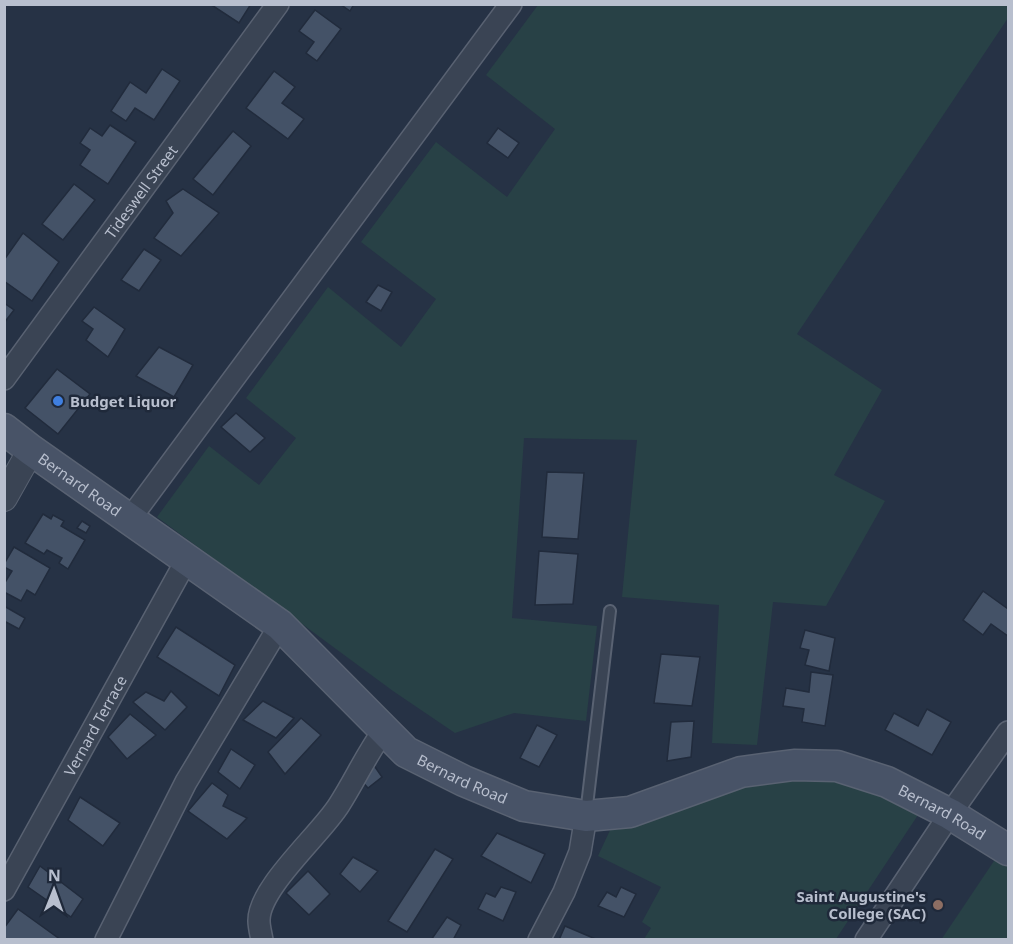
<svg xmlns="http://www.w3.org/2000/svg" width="1013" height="944" viewBox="0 0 1013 944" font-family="'Noto Sans',sans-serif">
<rect width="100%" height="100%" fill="#263245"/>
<g fill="#284146">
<polygon points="538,5 1008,5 1008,18 797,334 882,390 834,475 885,501 826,606 773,602 757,745 712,743 719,605 622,597 637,440 524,438 512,618 597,626 586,721 514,713 455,733 393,691 157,517 209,446 259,485 296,438 246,398 328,287 401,347 436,299 361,242 436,142 507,197 555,129 486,75"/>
<polygon points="817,778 867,789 918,815 836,939 644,939 651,928 642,922 661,887 598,856 611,828 679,810 739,788"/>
<polygon points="998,855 1008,862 1008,939 941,940"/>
</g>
<g fill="#445267" stroke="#212b3c" stroke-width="1.5">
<polygon points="210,4 251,4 239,23"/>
<polygon points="340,4 354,4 350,11"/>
<polygon points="315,10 341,29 317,61 306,53 314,42 299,31"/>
<polygon points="162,69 180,81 154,120 135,108 126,121 111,111 130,82 146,93"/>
<polygon points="274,71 295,87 282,103 304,119 288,139 246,108"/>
<polygon points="110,125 136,142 108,184 80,165 90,150 80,143 90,128 102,136"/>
<polygon points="498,128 519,143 508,158 487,143"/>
<polygon points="233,131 251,146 213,195 193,179"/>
<polygon points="74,184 95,200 63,240 42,224"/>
<polygon points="183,189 219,213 181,256 154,238 173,213 166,201"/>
<polygon points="23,233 59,262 32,301 4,281 4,260"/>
<polygon points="144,249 161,260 139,291 121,280"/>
<polygon points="378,285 392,292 381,311 366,302"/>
<polygon points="4,303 14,310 4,323"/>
<polygon points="94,307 125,329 108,357 86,340 93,329 82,321"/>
<polygon points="159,347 193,365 174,397 136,376"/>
<polygon points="57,369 90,394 58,434 25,408"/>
<polygon points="236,413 265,438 250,452 221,427"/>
<polygon points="547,472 584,473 578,539 542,537"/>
<polygon points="43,514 51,519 53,515 64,521 61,526 85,540 68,569 59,563 62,558 47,550 44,554 25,543"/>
<polygon points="82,521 90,526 86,533 77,528"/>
<polygon points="14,547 50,568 35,595 27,590 21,601 4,592 4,584 12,571 4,567 4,564"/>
<polygon points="539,551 578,554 573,604 535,605"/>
<polygon points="983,591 1008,609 1008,636 991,624 983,635 963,620"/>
<polygon points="4,606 25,618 19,629 4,621"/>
<polygon points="176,627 235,665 219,696 157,657"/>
<polygon points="805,630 835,638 829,671 805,665 809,650 800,648"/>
<polygon points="661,654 700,657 692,706 654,703"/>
<polygon points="811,672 833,675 825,726 802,722 804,709 783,706 786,688 809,692"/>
<polygon points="171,691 187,707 165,730 133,702 146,692 164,701"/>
<polygon points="263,701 294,718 276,738 243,720"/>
<polygon points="927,709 951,722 932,755 885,730 894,713 918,726"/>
<polygon points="130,714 156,735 127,759 108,737"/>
<polygon points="301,718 321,735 285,774 268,752"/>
<polygon points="694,721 691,757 667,761 671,722"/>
<polygon points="537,725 557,735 539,767 520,758"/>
<polygon points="231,749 255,765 240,789 218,772"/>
<polygon points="373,764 382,777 368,788 357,776"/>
<polygon points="212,783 228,795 223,806 247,818 227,839 188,811"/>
<polygon points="80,797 120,823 103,846 68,820"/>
<polygon points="497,833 545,854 531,883 481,856"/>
<polygon points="435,849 453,859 407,932 388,921"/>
<polygon points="353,857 378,871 360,892 340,874"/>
<polygon points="40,866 83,899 71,917 28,887"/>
<polygon points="308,871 330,894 309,915 286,893"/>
<polygon points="501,887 516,892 503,921 478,909 486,893 495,897"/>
<polygon points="621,887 636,894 624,917 598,906 607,892 616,897"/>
<polygon points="18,909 61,940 4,939 4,928"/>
<polygon points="447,917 461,925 453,940 431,940"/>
<polygon points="565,926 598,940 559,940"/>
</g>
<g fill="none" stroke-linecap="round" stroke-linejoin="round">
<g stroke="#596272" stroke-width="14">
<polyline id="service" points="586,814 610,611"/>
</g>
<g stroke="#596272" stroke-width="24">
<g id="minor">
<path id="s1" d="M4 379 278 4"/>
<polyline points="129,520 511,4"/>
<path id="s2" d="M4 890 186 561"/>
<polyline points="106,940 186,782 280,625"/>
<path d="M262 940C261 934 259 927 259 921 258 888 321 834 339 805 355 780 366 755 384 730"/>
<polyline points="539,940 564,892 580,852 586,816"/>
<polyline points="866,940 950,814 1008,732"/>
</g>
</g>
<g stroke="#596272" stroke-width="28">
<polyline id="tertiary" points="4,498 31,450"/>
</g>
<g stroke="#596272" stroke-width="33">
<g id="secondary">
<path id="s3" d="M4 429 31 450 280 625 406 752 464 781 524 806 586 816 630 812 741 772 794 765 837 766 887 782 950 814 1008 850"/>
</g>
</g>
<use href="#service" stroke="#3a4454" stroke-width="10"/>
<use href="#minor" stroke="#3a4454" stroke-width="21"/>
<use href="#tertiary" stroke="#3a4454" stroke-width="26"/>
<use href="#secondary" stroke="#485367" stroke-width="30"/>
</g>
<circle fill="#3f7fe0" stroke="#1f293a" stroke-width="2" cx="58" cy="401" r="6"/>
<circle fill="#8d6e63" stroke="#1f293a" stroke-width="2" cx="938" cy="905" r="6"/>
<g text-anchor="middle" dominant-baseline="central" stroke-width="5" stroke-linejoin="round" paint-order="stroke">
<g font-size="15" fill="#b8bfce" stroke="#1f293a">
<text stroke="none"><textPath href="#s1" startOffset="232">Tideswell Street</textPath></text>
<text stroke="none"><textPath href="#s3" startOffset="94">Bernard Road</textPath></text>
<text stroke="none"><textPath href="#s2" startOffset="188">Vernard Terrace</textPath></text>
<text stroke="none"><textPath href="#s3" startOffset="580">Bernard Road</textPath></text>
<text stroke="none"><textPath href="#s3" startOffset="1084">Bernard Road</textPath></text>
</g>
<g font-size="15" font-weight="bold" fill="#b8bfce" stroke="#1f293a" text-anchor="start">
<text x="70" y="401">Budget Liquor</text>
<text x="926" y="896" text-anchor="end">Saint Augustine's<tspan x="926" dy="17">College (SAC)</tspan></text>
</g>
</g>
<rect width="1013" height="944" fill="none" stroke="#b8bfce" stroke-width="12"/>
<g transform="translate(54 890) rotate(1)" stroke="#1f293a" stroke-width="4.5" paint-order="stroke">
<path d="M0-4.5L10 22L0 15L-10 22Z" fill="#b8bfce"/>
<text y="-9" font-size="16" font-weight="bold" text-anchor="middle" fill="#b8bfce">N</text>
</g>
</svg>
